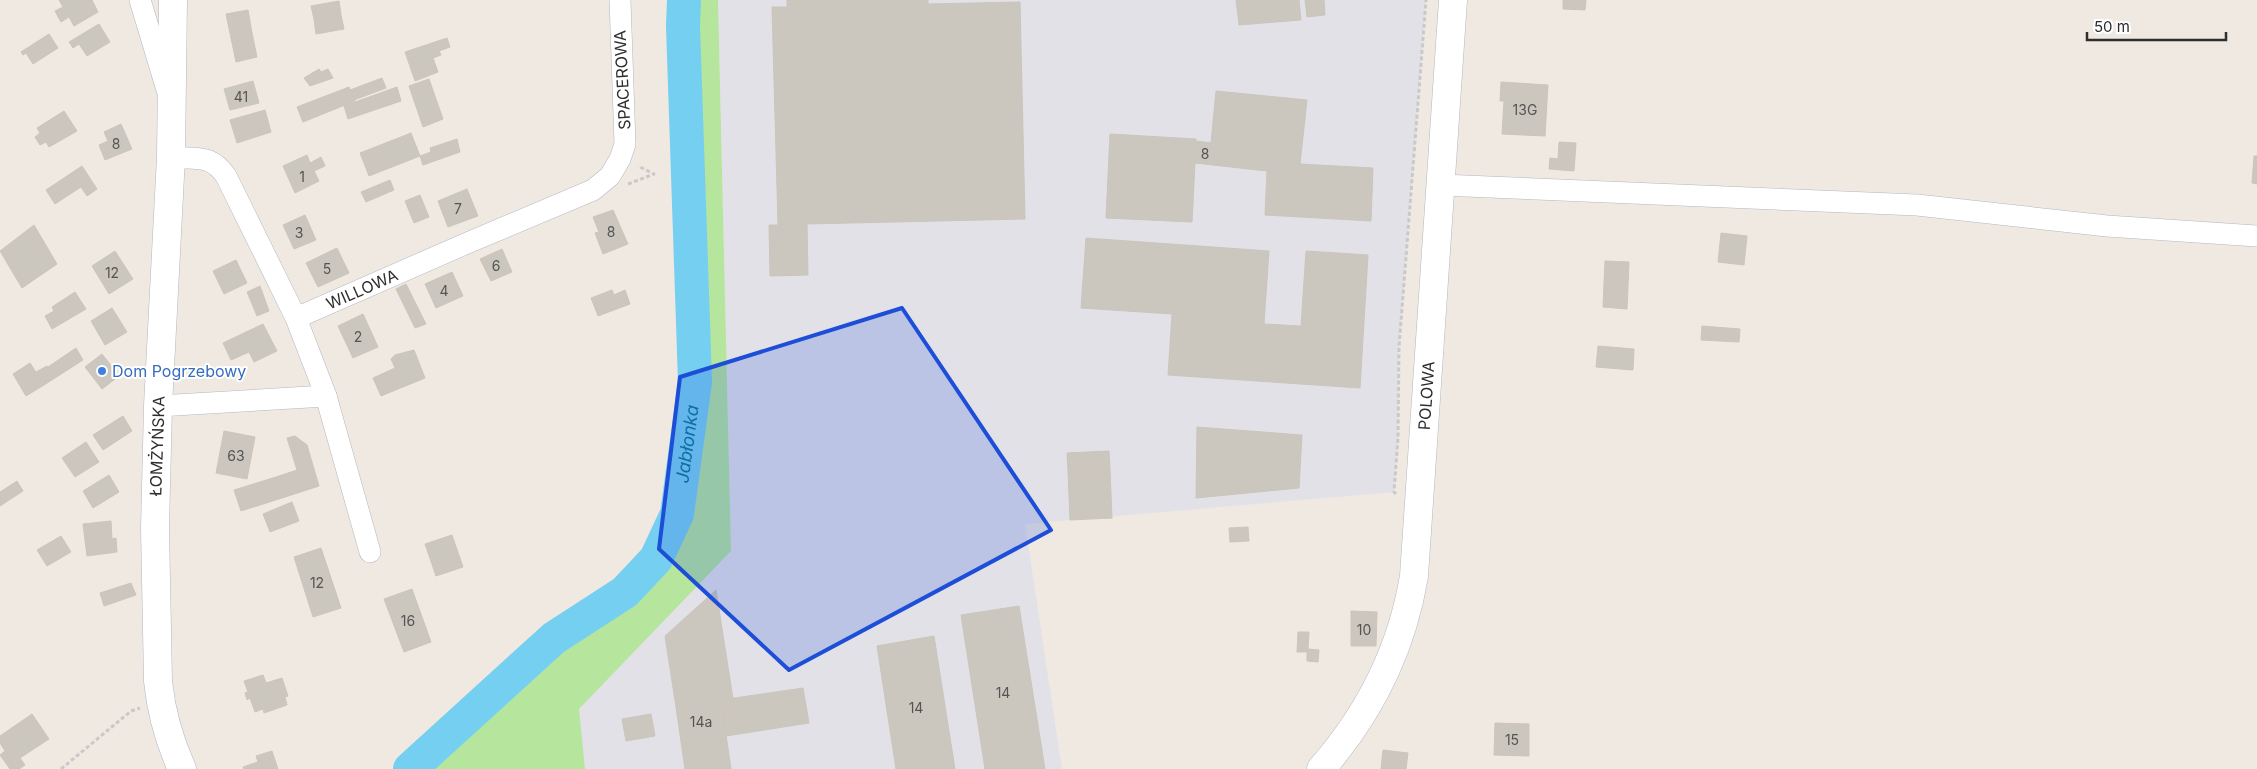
<svg xmlns="http://www.w3.org/2000/svg" width="2257" height="769" viewBox="0 0 2257 769" font-family="Inter,sans-serif">
<rect width="100%" height="100%" fill="#efe9e1"/>
<polygon fill="#e3e1e8" points="718,0 1426,0 1399,347 1398,438 1394,492 1025,524 1062,769 585,769 578,709 731,551"/>
<polygon fill="#b6e59e" points="693,0 718,0 731,551 579,709 585,769 428,769 571,644 657,583 683,535 702,431"/>
<g fill="none" stroke-linecap="round" stroke-linejoin="round">
<path stroke="#75cff0" stroke-width="34" id="s1" d="M410 769 554 638 625 592 656 559 677 514 695 382 683 26 684 0"/>
</g>
<g fill="#cbc7bf" stroke="#cbc5ba">
<polygon points="59,0 92,0 98,12 74,26 69,17 61,22 55,11 63,7"/>
<polygon points="787,0 928,0 928,4 1020,2 1025,219 807,224 808,275 770,276 769,225 778,225 772,7 787,7"/>
<polygon points="1236,0 1299,0 1301,20 1239,25"/>
<polygon points="1305,0 1324,0 1325,15 1307,17"/>
<polygon points="1563,0 1586,0 1585,10 1563,9"/>
<polygon points="339,1 341,15 314,19 311,6"/>
<polygon points="248,10 252,33 231,38 226,14"/>
<polygon points="341,15 344,29 316,34 314,19"/>
<polygon points="99,24 110,42 87,56 79,44 73,48 69,42"/>
<polygon points="252,33 257,57 236,62 231,38"/>
<polygon points="49,34 58,48 33,64 26,53 23,55 21,52"/>
<polygon points="447,38 450,47 439,51 441,55 433,58 438,72 415,81 405,52"/>
<polygon points="319,69 321,72 328,69 333,78 310,86 304,78"/>
<polygon points="382,78 386,88 354,100 350,90"/>
<polygon points="429,79 443,119 423,127 409,86"/>
<polygon points="253,81 259,103 230,110 224,89"/>
<polygon points="1501,82 1548,85 1545,136 1502,134 1504,101 1500,101"/>
<polygon points="349,87 355,101 303,122 297,107"/>
<polygon points="397,87 401,101 348,119 344,106"/>
<polygon points="1216,91 1307,100 1300,164 1373,168 1371,221 1265,215 1267,171 1195,163 1192,222 1106,218 1110,134 1196,139 1196,141 1211,143"/>
<polygon points="265,110 271,132 237,143 230,120"/>
<polygon points="64,111 77,131 49,147 46,142 40,145 35,137 40,133 37,128"/>
<polygon points="121,124 132,149 105,160 99,145 108,141 104,132"/>
<polygon points="411,133 420,156 369,176 360,153"/>
<polygon points="457,139 460,152 423,165 420,156 431,152 430,148"/>
<polygon points="1559,142 1576,143 1574,171 1549,169 1550,158 1558,159"/>
<polygon points="307,155 310,163 321,157 325,166 314,171 319,181 295,193 283,166"/>
<polygon points="2254,156 2257,156 2257,184 2252,183"/>
<polygon points="82,166 97,189 87,196 81,187 55,204 46,190"/>
<polygon points="390,180 394,190 366,202 361,192"/>
<polygon points="467,189 478,216 448,227 438,201"/>
<polygon points="420,195 429,217 414,223 405,201"/>
<polygon points="613,210 628,244 603,254 595,233 599,232 593,217"/>
<polygon points="305,215 316,240 294,249 283,225"/>
<polygon points="34,225 57,264 22,288 0,251"/>
<polygon points="1721,233 1747,236 1744,265 1718,262"/>
<polygon points="1086,238 1269,251 1264,324 1301,326 1306,251 1368,255 1360,388 1168,375 1172,314 1081,308"/>
<polygon points="337,248 349,273 318,287 306,263"/>
<polygon points="502,249 512,272 491,281 480,259"/>
<polygon points="115,251 133,279 109,294 92,266"/>
<polygon points="236,260 247,283 224,294 213,271"/>
<polygon points="1605,261 1629,262 1627,309 1603,307"/>
<polygon points="452,272 463,296 436,308 425,284"/>
<polygon points="406,284 426,324 415,328 396,289"/>
<polygon points="260,286 269,311 257,316 247,292"/>
<polygon points="612,290 614,295 625,290 630,304 598,316 591,298"/>
<polygon points="75,292 86,309 52,329 45,316 54,311 52,307"/>
<polygon points="112,308 127,332 105,345 91,321"/>
<polygon points="363,314 378,347 353,358 338,326"/>
<polygon points="263,324 277,351 254,362 249,352 231,360 223,343"/>
<polygon points="1702,326 1740,329 1739,342 1701,340"/>
<polygon points="1598,346 1634,349 1633,370 1596,367"/>
<polygon points="76,348 83,360 44,385 36,372 47,366 48,367"/>
<polygon points="414,350 425,378 381,396 373,378 395,368 391,359 395,355"/>
<polygon points="102,354 119,376 102,389 85,367"/>
<polygon points="30,363 44,385 26,396 13,374"/>
<polygon points="123,416 132,431 103,450 93,435"/>
<polygon points="1197,427 1302,435 1299,488 1196,498"/>
<polygon points="224,431 255,437 247,479 216,473"/>
<polygon points="295,436 307,445 319,486 282,498 276,477 297,470 287,438"/>
<polygon points="86,442 99,462 75,477 62,458"/>
<polygon points="1109,451 1110,469 1068,472 1067,453"/>
<polygon points="1110,469 1112,518 1070,520 1068,472"/>
<polygon points="109,475 119,492 93,508 83,491"/>
<polygon points="276,477 282,498 241,511 234,490"/>
<polygon points="17,481 23,491 0,506 0,492"/>
<polygon points="292,502 299,521 270,532 263,514"/>
<polygon points="111,521 112,539 116,538 117,552 87,556 83,524"/>
<polygon points="1248,527 1249,541 1230,542 1229,528"/>
<polygon points="452,535 463,567 436,576 425,544"/>
<polygon points="61,536 71,552 47,566 37,550"/>
<polygon points="321,548 341,608 313,617 294,557"/>
<polygon points="131,583 136,595 104,606 100,593"/>
<polygon points="412,589 431,642 404,652 384,599"/>
<polygon points="716,590 733,699 676,707 665,636"/>
<polygon points="1019,606 1045,769 985,769 961,615"/>
<polygon points="1351,611 1377,612 1376,646 1351,646"/>
<polygon points="1298,632 1309,632 1308,649 1319,650 1318,662 1307,661 1307,652 1297,652"/>
<polygon points="934,636 955,769 896,769 877,646"/>
<polygon points="263,675 266,683 282,678 288,696 285,697 287,705 264,713 263,709 255,712 250,698 247,700 245,693 248,692 244,681"/>
<polygon points="803,688 809,723 726,736 721,700"/>
<polygon points="721,700 731,769 685,769 676,707"/>
<polygon points="32,714 49,739 20,758 25,765 19,769 10,769 0,755 5,751 0,743 0,736"/>
<polygon points="651,714 655,736 626,741 622,719"/>
<polygon points="1495,723 1529,724 1529,756 1494,755"/>
<polygon points="1383,750 1408,753 1406,769 1381,769"/>
<polygon points="272,751 278,769 244,769 243,767 258,762 256,756"/>
</g>
<g fill="none" stroke-linecap="round" stroke-linejoin="round">
<g stroke="#b4b7c1" stroke-width="22">
<g id="street">
<polyline points="140,0 167,90"/>
<path d="M171 157C196 160 210 153 226 176L296 318 326 396 370 552"/>
<polyline points="1441,185 1917,205 2107,226 2257,236"/>
<path id="s2" d="M296 318 465 244 593 190 610 176 620 159 625 144 620 0"/>
<polyline points="158,406 326,396"/>
</g>
</g>
<g stroke="#b4b7c1" stroke-width="29">
<g id="secondary">
<path d="M173 0 171 157 158 406 155 528 158 681C161 712 169 740 182 769"/>
<path id="s3" d="M1321 769C1370 713 1402 649 1414 576L1453 0"/>
</g>
</g>
<g stroke="#c9c9c9" stroke-width="3" stroke-dasharray="4 2.5" stroke-linecap="butt">
<polyline points="628,184 654,174 638,166"/>
<polyline points="1396,494 1394,492 1398,438 1399,347 1426,0"/>
<polyline points="61,769 131,711 140,708"/>
</g>
<use href="#street" stroke="#fff" stroke-width="21"/>
<use href="#secondary" stroke="#fff" stroke-width="28"/>
</g>
<path fill="#1d4ed8" fill-opacity="0.2" stroke="#1d4ed8" stroke-width="4" stroke-linejoin="round" d="M902 308 1051 530 789 670 659 549 680 377Z"/>
<circle fill="#3f7fe0" stroke="#fff" stroke-width="2" cx="102" cy="371" r="5"/>
<g text-anchor="middle" dominant-baseline="central" stroke-width="4" stroke-linejoin="round" paint-order="stroke">
<g font-size="14" fill="#555452">
<text x="241" y="96">41</text>
<text x="1525" y="109">13G</text>
<text x="116" y="143">8</text>
<text x="1205" y="153">8</text>
<text x="302" y="176">1</text>
<text x="458" y="208">7</text>
<text x="611" y="231">8</text>
<text x="299" y="232">3</text>
<text x="496" y="265">6</text>
<text x="327" y="268">5</text>
<text x="112" y="272">12</text>
<text x="444" y="290">4</text>
<text x="358" y="336">2</text>
<text x="236" y="455">63</text>
<text x="317" y="582">12</text>
<text x="408" y="620">16</text>
<text x="1364" y="629">10</text>
<text x="1003" y="692">14</text>
<text x="916" y="707">14</text>
<text x="701" y="721">14a</text>
<text x="1512" y="739">15</text>
</g>
<g font-size="16" fill="#2e2e2e" stroke="#fff">
<text transform="translate(622 80) rotate(-93)">SPACEROWA</text>
<text stroke="none"><textPath href="#s2" startOffset="72">WILLOWA</textPath></text>
<text stroke="none"><textPath href="#s3" startOffset="398">POLOWA</textPath></text>
<text transform="translate(157 446) rotate(-88)">ŁOMŻYŃSKA</text>
</g>
<g font-size="16" fill="#366cbe" stroke="#fff" text-anchor="start">
<text x="112" y="371">Dom Pogrzebowy</text>
</g>
<g font-size="18" font-style="italic" fill="#0d6fa3" stroke="#fff">
<text stroke="none"><textPath href="#s1" startOffset="445">Jabłonka</textPath></text>
</g>
</g>
<path d="M2087 32v8h139v-8" fill="none" stroke="#2e2e2e" stroke-width="2.5"/>
<text x="2094" y="32" font-size="15" fill="#2e2e2e" stroke="#ffffff" stroke-width="4" paint-order="stroke">50 m</text>
</svg>
